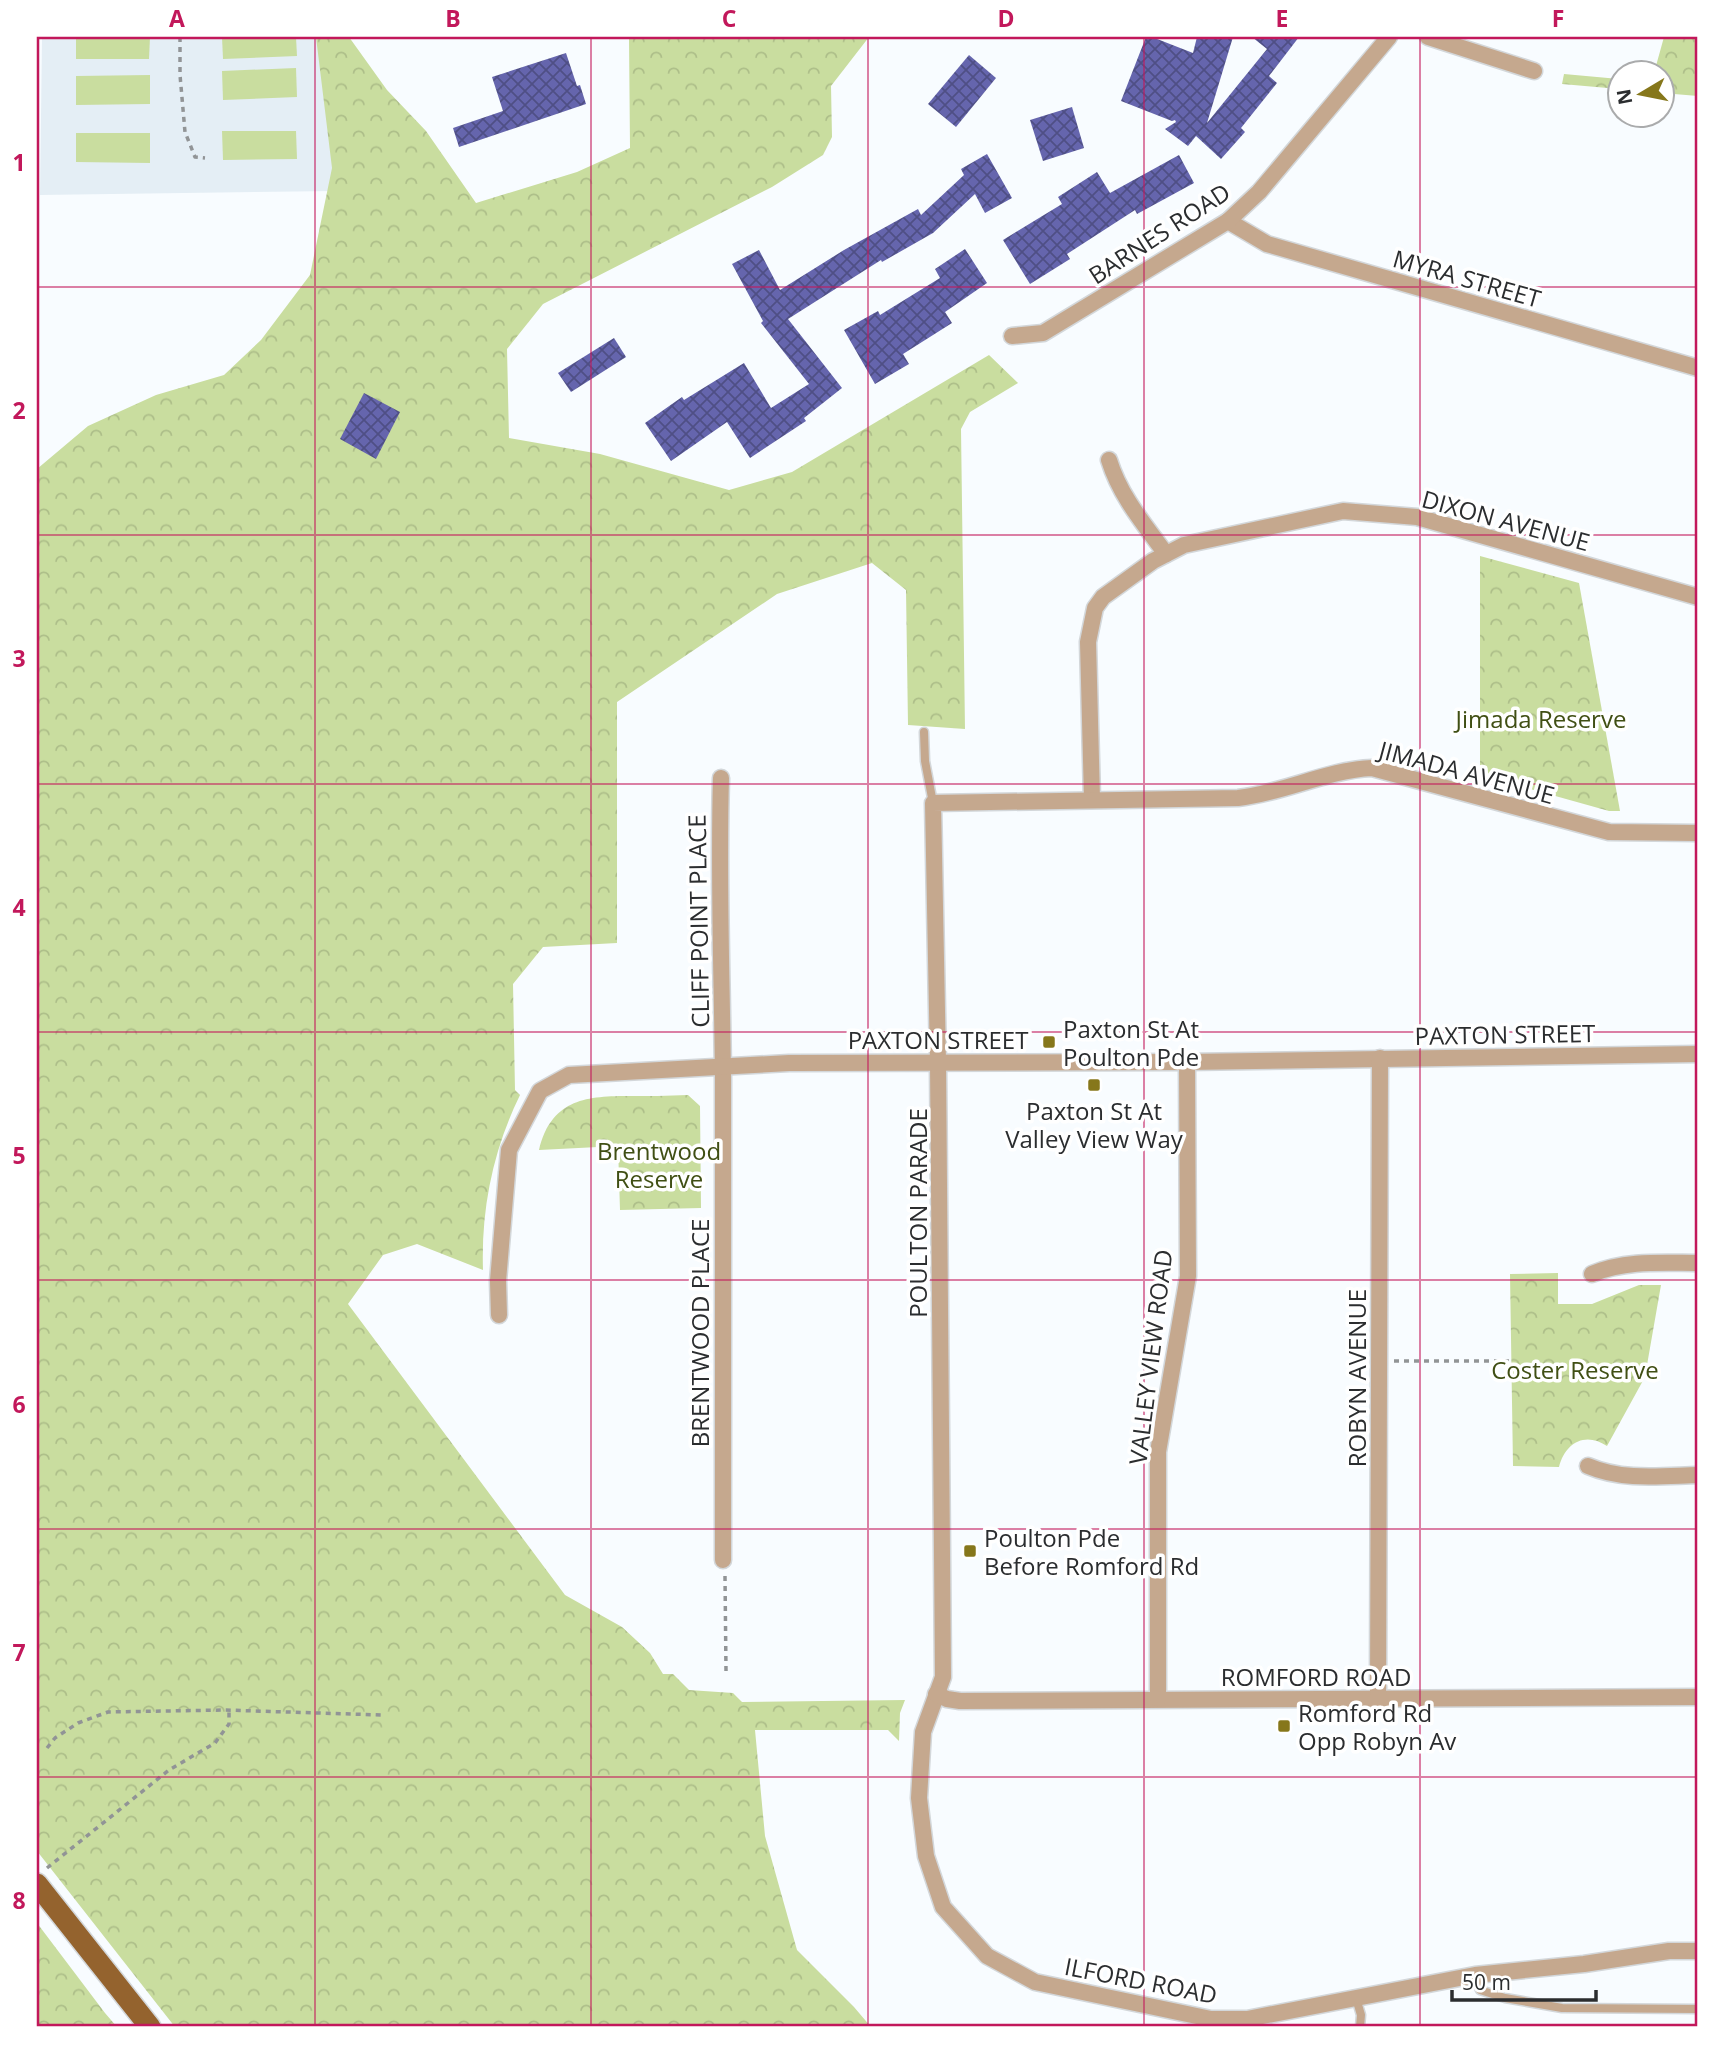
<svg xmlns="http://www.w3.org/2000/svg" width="1735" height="2064" viewBox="0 0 1735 2064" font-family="'Open Sans',sans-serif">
<defs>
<pattern id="forest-crowns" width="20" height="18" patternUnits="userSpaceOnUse" patternTransform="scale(1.75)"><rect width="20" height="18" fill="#c9dd9f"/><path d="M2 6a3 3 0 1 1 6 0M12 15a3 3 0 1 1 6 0" fill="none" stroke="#adbe89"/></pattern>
<pattern id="building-cross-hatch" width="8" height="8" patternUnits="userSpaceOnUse" patternTransform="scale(1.75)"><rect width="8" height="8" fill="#6565ad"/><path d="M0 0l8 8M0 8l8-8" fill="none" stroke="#4f4f85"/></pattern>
</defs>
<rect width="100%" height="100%" fill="#f8fcff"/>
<polygon fill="#e4eef5" points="42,37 333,37 335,191 40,195"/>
<g fill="url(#forest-crowns)">
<path d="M316 37H349L387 90 426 131 476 203 577 172 630 148 629 37H869L831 86 832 137 823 155 772 187 543 304 507 349 509 438 600 454 729 490 792 472 989 355 1018 383 970 412 961 429 965 729 908 725 906 590 872 563 777 594 617 702V943L543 947 513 984 515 1090 520 1095C493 1150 481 1209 483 1270L417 1244 383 1255 348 1304 565 1595 622 1627 650 1653 663 1674H673L689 1690 733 1693 742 1702 905 1700 900 1713 899 1741 888 1730H755L765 1836 797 1950 854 2007 871 2027H175L37 1851V469L88 426 156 395 224 375 261 340 310 275 332 168Z"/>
<polygon points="1664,37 1698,37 1698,96 1662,93 1662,74 1654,73"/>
<polygon points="1564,74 1619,79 1619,89 1562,84"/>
<polygon points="1480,556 1579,583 1620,811 1609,811 1480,775"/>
<path d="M688 1095 700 1106 701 1208 620 1210 618 1146 539 1150C551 1101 583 1096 627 1096 647 1096 668 1096 688 1095Z"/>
<path d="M1558 1273V1304H1592L1639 1285H1661L1647 1365 1651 1366 1607 1446C1585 1431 1565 1443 1559 1467L1513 1466 1510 1274Z"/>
<polygon points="37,1923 105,2013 117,2027 37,2027"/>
</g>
<g fill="#c9dd9f">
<polygon points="76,37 150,37 149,59 76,59"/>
<polygon points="222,37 296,37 297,56 223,59"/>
<polygon points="296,68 297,97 223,100 222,71"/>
<polygon points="150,75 150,104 76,105 76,76"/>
<polygon points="222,131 296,131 297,159 223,160"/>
<polygon points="76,133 150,133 150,163 76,162"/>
</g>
<g fill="url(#building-cross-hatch)">
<polygon points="1146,37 1152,37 1193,53 1197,37 1233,37 1207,123 1267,49 1252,37 1299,37 1269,76 1277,83 1241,128 1245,132 1221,159 1196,136 1188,146 1165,129 1176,122 1175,120 1172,121 1121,101"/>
<polygon points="566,53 577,86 580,85 586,104 459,147 453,128 503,111 492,77"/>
<polygon points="969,55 996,78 956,127 928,104"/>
<polygon points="1072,107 1084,148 1043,161 1030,120"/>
<polygon points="987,154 1012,198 985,213 975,194 933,233 882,262 881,260 788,319 842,388 804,418 806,421 750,458 727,422 671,461 645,423 682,397 684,400 744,363 771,408 809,384 761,323 763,321 732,264 759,250 780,290 844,250 918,209 921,215 964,175 961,169"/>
<polygon points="1179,155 1194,183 1137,214 1135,210 1067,254 1070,259 1030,284 1003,240 1062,204 1058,197 1097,172 1110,193"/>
<polygon points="965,249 987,283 945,312 952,323 903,354 909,364 875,384 844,330 878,311 880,315 940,278 935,269"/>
<polygon points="614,338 626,357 571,392 558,373"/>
<polygon points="364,393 400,412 376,459 340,439"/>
</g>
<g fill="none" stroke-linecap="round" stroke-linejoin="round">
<g stroke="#d3d7da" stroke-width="11">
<g id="lane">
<polyline points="924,732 925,761 933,803"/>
<polyline points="1475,1975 1480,1990 1505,1998 1562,2008 1698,2009"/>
<polyline points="1356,1998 1361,2015 1360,2027"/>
</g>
</g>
<g stroke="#d3d7da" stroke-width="19">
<g id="street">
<polyline points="1428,37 1534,71"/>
<polyline points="1228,221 1267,244 1698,368"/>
<polyline points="1012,336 1043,333 1228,221 1259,192 1389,37"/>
<path d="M1109 460C1120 496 1144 524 1166 554"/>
<path d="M721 778C718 878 722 979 723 1079 723 1240 722 1400 723 1560"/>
<polyline points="1092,799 1088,642 1095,608 1103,597 1153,561 1184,545 1343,511 1417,517 1698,597"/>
<path d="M1698 833 1609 832 1372 768C1326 770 1284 793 1238 798L933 803 938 1062 943 1677 923 1732 919 1798 926 1856 943 1907 987 1956 1035 1982 1211 2019H1247L1475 1975 1584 1964 1669 1951H1698"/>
<path d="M1592 1274C1626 1260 1662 1263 1698 1263"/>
<polyline points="499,1315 498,1281 509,1150 540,1091 569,1075 789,1063 1187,1062 1698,1054"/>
<path d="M1588 1466C1623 1481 1661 1476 1698 1475"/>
<polyline points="936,1694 947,1699 960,1701 1698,1697"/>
<polyline points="1378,1698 1380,1058"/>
<polyline points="1158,1699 1158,1452 1188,1276 1187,1062"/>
</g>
</g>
<g stroke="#d3d7da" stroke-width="24">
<polyline id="primary" points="37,1884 150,2027"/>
</g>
<g stroke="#919496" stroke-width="3.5" stroke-dasharray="5 5" stroke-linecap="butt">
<polyline points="180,37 180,75 185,132 195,157 205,158"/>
<polyline points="1394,1361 1511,1361"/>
<polyline points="725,1576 726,1671"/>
<polyline points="47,1748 55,1738 78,1723 108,1712 225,1710 381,1715"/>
<polyline points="47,1868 169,1770 215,1743 229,1724 229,1710"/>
</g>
<use href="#lane" stroke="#c5a88e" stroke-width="8"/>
<use href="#street" stroke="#c5a88e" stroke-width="16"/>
<use href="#primary" stroke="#94632e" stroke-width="21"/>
</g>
<path fill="none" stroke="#c2185b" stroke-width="2" stroke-opacity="0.55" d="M315 37V2027M591 37V2027M868 37V2027M1144 37V2027M1420 37V2027M37 287H1698M37 535H1698M37 784H1698M37 1032H1698M37 1280H1698M37 1529H1698M37 1777H1698"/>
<g fill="#86771b" stroke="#fff" stroke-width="2.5">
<rect x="1042" y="1035" width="14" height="14" rx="3.5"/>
<rect x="1087" y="1078" width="14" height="14" rx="3.5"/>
<rect x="963" y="1544" width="14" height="14" rx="3.5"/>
<rect x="1277" y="1719" width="14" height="14" rx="3.5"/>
</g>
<g text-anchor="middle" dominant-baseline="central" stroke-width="7" stroke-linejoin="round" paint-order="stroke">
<g font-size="24" fill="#2b2d2f" stroke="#fff">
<text transform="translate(1159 233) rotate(-33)">BARNES ROAD</text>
<text transform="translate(1467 278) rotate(16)">MYRA STREET</text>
<text transform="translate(1506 520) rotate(15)">DIXON AVENUE</text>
<text transform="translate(1467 772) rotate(15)">JIMADA AVENUE</text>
<text transform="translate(698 921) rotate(-91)">CLIFF POINT PLACE</text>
<text transform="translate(1505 1034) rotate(-1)">PAXTON STREET</text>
<text x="938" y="1039">PAXTON STREET</text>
<text transform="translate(917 1213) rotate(-90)">POULTON PARADE</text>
<text transform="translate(699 1333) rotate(-90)">BRENTWOOD PLACE</text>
<text transform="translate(1150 1357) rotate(-83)">VALLEY VIEW ROAD</text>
<text transform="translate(1356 1378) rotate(-90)">ROBYN AVENUE</text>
<text x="1316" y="1676">ROMFORD ROAD</text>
<text transform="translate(1141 1980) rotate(11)">ILFORD ROAD</text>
</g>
<g font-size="24" fill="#404f14" stroke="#fff">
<text x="1541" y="718">Jimada Reserve</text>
<text x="659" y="1150">Brentwood<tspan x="659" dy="28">Reserve</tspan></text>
<text x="1575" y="1369">Coster Reserve</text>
</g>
<g font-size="24" fill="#2b2d2f" stroke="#fff" text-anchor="start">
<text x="1063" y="1028">Paxton St At<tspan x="1063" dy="28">Poulton Pde</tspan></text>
<text x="1094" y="1110" text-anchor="middle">Paxton St At<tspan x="1094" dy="28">Valley View Way</tspan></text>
<text x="984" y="1537">Poulton Pde<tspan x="984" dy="28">Before Romford Rd</tspan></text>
<text x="1298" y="1712">Romford Rd<tspan x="1298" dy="28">Opp Robyn Av</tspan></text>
</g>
</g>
<rect width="1735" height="2064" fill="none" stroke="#ffffff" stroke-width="77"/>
<g transform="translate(1641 94) rotate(260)"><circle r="33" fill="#ffffff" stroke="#aaabac" stroke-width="2"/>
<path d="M0-5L12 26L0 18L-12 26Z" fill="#86771b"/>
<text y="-10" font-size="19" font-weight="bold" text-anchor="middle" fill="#2b2d2f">N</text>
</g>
<path d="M1452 1990v10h144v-10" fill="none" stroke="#2b2d2f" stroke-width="3.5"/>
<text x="1462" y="1990" font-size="21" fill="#2b2d2f" stroke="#ffffff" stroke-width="5" paint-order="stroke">50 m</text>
<rect x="38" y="38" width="1658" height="1987" fill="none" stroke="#c2185b" stroke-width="2.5"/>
<g font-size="23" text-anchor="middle" font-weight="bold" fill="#c2185b">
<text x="177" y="27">A</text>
<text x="453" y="27">B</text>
<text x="729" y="27">C</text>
<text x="1006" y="27">D</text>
<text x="1282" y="27">E</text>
<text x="1558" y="27">F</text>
<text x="19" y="171">1</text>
<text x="19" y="419">2</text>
<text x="19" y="667">3</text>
<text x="19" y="916">4</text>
<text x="19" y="1164">5</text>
<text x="19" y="1413">6</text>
<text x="19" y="1661">7</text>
<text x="19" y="1909">8</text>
</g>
</svg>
